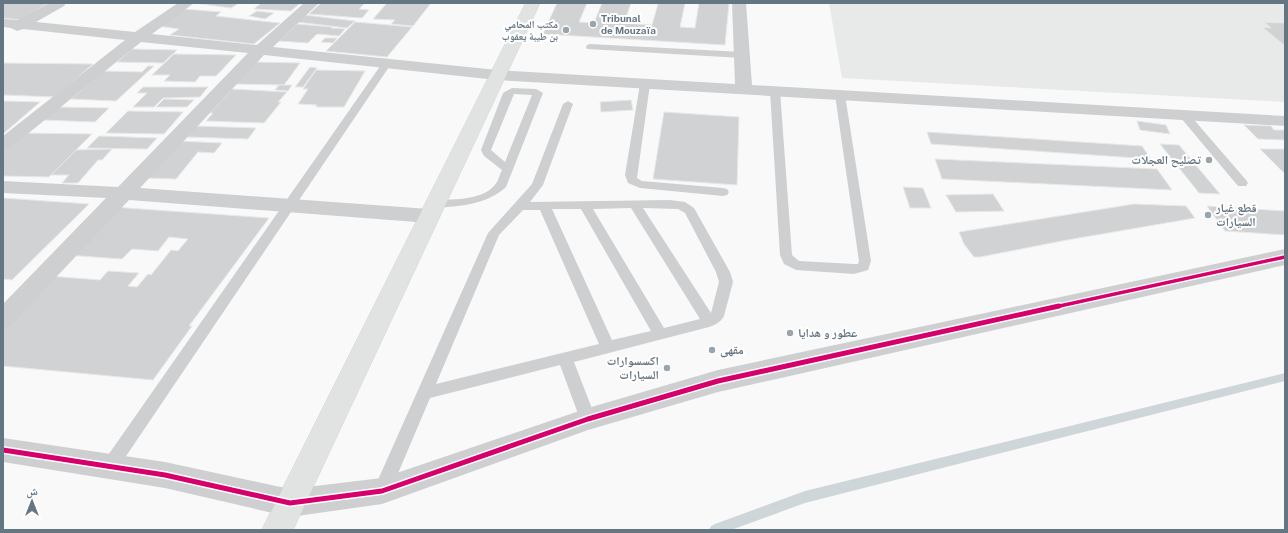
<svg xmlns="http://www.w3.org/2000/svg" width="1288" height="533" viewBox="0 0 1288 533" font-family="'Public Sans','Noto Naskh Arabic',sans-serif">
<rect width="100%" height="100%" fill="#f9f9f9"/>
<polygon fill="#e8e9e9" points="829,3 1285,3 1285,102 842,78"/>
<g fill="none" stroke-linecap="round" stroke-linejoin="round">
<polygon fill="#ced6d9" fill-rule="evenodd" points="1285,373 1285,381 805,503 731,530 709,530 711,526 715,524 805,491"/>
</g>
<g fill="#d0d2d3" stroke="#e8e8e8">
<polygon points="6,3 48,3 20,20 3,18 3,5"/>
<polygon points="195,3 239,3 231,8"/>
<polygon points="261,3 305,3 299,4 291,11 254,9"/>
<polygon points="321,3 365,3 359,9 369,10 362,18 309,14"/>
<polygon points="387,3 433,3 431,3 413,26 391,24 395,20 373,19"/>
<polygon points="557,3 587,3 579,22 594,23 602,3 631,3 624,23 652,25 658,4 641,3 685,3 680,27 695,28 699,3 729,3 725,45 543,34"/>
<polygon points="183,9 221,12 216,16 280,23 254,44 170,35 179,29 157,26"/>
<polygon points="257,11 274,13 265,19 249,16"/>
<polygon points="305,15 355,21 347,28 297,22"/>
<polygon points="355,22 412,27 387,57 326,51"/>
<polygon points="1264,22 1285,23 1285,46 1262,27 1271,28"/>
<polygon points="297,24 332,27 331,28 345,29 339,36 317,34 308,43 279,41"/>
<polygon points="325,38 337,38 333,43 321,42"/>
<polygon points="132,49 177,50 163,63 117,62"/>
<polygon points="174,54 236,55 216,76 200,76 195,82 164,81 170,75 152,75"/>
<polygon points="255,62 300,63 284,85 236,84"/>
<polygon points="3,63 93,64 55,97 3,95"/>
<polygon points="148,66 154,66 116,101 71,99 104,71 142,72"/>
<polygon points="310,67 317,68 303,87 295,87"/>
<polygon points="316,70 365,71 344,107 316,107 317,105 298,104 308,89 303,89"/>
<polygon points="279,85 292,85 288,91 275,90"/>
<polygon points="143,87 208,87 200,97 163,98 154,107 133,107 147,93 137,93"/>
<polygon points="232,89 287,92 278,102 281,102 264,123 206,121 213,113 210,113"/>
<polygon points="164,99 194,100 187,107 156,107"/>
<polygon points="631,100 633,110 601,112 600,102"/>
<polygon points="3,101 40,102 3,134"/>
<polygon points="58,107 109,108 95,122 43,120"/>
<polygon points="128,111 183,112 164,134 106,133"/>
<polygon points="664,112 739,117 737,185 653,179"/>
<polygon points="1137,121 1166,125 1170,134 1140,130"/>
<polygon points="1244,125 1271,126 1274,130 1285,130 1285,140 1258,139"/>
<polygon points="196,126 256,128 248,139 187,137"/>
<polygon points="927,132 1142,146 1151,159 931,144"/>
<polygon points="19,133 92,134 49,177 3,176 3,147"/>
<polygon points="99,136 157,138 147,149 87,148"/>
<polygon points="178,141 222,143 214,153 198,152 176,179 145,178"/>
<polygon points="1160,144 1179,145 1220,194 1199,193"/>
<polygon points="112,149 102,160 98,160 78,183 62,183 69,175 51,175 76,150"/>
<polygon points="1260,149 1285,149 1285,174"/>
<polygon points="935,159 1157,169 1172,190 942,179"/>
<polygon points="903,187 923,188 931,208 910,208"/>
<polygon points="993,194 1004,211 956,212 946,195"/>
<polygon points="3,198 89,204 12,280 3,279"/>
<polygon points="1134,204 1186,206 1195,218 1067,240 980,257 974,257 964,244 959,232"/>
<polygon points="1207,206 1285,211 1285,235 1225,231"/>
<polygon points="113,207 269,218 189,326 192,326 153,380 3,366 3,317 49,276 100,280 108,271 139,273 128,286 137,287 148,274 151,275 171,250 178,251 188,239 169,237 158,251 132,249 122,259 66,255"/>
</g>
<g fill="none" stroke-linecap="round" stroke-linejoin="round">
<g stroke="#d5d6d7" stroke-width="1">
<polygon id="secondary" points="526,3 540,3 293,530 262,530"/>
</g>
<g fill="#cecfd0" fill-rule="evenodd">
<polygon points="590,44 742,52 747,55 742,58 587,49 586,47 587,45"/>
<polygon points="386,61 391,64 116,471 110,474 104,471 102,466 104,461 383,62"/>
<polygon points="645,81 650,84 637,178 642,181 723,188 727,189 729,192 727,195 723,196 640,188 628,183 625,175 640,84"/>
<path d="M512 88 536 89 543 93 506 187C486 205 461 206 435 208L431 207 429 204 431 201 435 200C454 199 485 201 497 182 499 178 500 174 502 170L484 156 481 150 503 93ZM514 94 532 95 505 162 491 150Z"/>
<polygon points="775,88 780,91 792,255 799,261 854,264 858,264 859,261 835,95 840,92 845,95 871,261 868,270 854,274 796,270 784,264 780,255 770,91"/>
<path d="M568 101 573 104 543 185 530 202 670 200 685 202 694 208 730 272 733 282 724 316C721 322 715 325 709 327L574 362 596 419 594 424 588 426 582 424 580 419 560 365 430 398 388 497 382 499 376 497 373 491 488 233 532 184 563 104ZM631 208 700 319 664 328 593 209ZM643 208 678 209 685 213 716 272 719 282 711 313ZM552 209H581L651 331 612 340ZM523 210H540L599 344 436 384 499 235Z"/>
<polygon points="1185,113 1189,114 1246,180 1248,183 1246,186 1238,186 1181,118 1180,116"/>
</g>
<g fill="#cecfd0" fill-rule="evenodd">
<polygon points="49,3 66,3 64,6 36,22 135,32 178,3 194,3 152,34 257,45 304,3 319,3 273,47 497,70 735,84 732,3 746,3 752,85 1285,116 1285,126 497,80 264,55 140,188 429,209 436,211 439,216 436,221 429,223 129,200 11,325 3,328 3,304 106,198 3,193 3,181 118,187 248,53 141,42 9,149 3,150 3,136 125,40 23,29 17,31 11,28 3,27 3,19 18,20"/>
<polygon points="1285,249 1285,265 718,392 588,430 382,504 290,517 165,488 3,462 3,438 165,462 290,489 382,478 588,408 718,370"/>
</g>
<use href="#secondary" fill="#e1e2e2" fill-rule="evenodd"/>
<g stroke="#fff" stroke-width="6">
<polyline id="cycleway-far1" points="1055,307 1285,257"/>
</g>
<g stroke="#fff" stroke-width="8">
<polyline id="cycleway" points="3,450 165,475 290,503 382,491 588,419 718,381 1059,306"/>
</g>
<use href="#cycleway-far1" stroke="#d6006c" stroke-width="3.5"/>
<use href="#cycleway" stroke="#d6006c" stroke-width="5"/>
</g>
<g fill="#99a4ac" stroke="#fff" stroke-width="1.5">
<circle cx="593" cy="24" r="4"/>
<circle cx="566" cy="30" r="4"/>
<circle cx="1209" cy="160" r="4"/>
<circle cx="1208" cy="215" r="4"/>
<circle cx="790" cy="333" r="4"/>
<circle cx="712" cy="350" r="4"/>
<circle cx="667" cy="368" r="4"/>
</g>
<g text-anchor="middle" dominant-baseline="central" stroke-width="4" stroke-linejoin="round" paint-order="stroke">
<g font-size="10" font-weight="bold" fill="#657683" stroke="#fff" text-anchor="start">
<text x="601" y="18">Tribunal<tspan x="601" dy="12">de Mouzaïa</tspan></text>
<text x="558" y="24" text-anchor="end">مكتب المحامي<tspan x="558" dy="12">بن طيبة يعقوب</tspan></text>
</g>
<g font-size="12" font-weight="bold" fill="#657683" stroke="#fff" text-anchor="start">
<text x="1201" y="160" text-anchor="end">تصليح العجلات</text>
<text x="1216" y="208">قطع غيار<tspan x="1216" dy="14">السيارات</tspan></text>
<text x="798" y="333">عطور و هدايا</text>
<text x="720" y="350">مقهى</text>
<text x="659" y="361" text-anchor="end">اكسسوارات<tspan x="659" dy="14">السيارات</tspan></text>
</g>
</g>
<rect width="1288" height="533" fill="none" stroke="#657683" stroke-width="8"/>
<g transform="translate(32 501)" stroke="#ffffff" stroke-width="3" paint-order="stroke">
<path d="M0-3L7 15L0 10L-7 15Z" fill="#657683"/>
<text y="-6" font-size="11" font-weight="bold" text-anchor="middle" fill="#657683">ش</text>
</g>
</svg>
